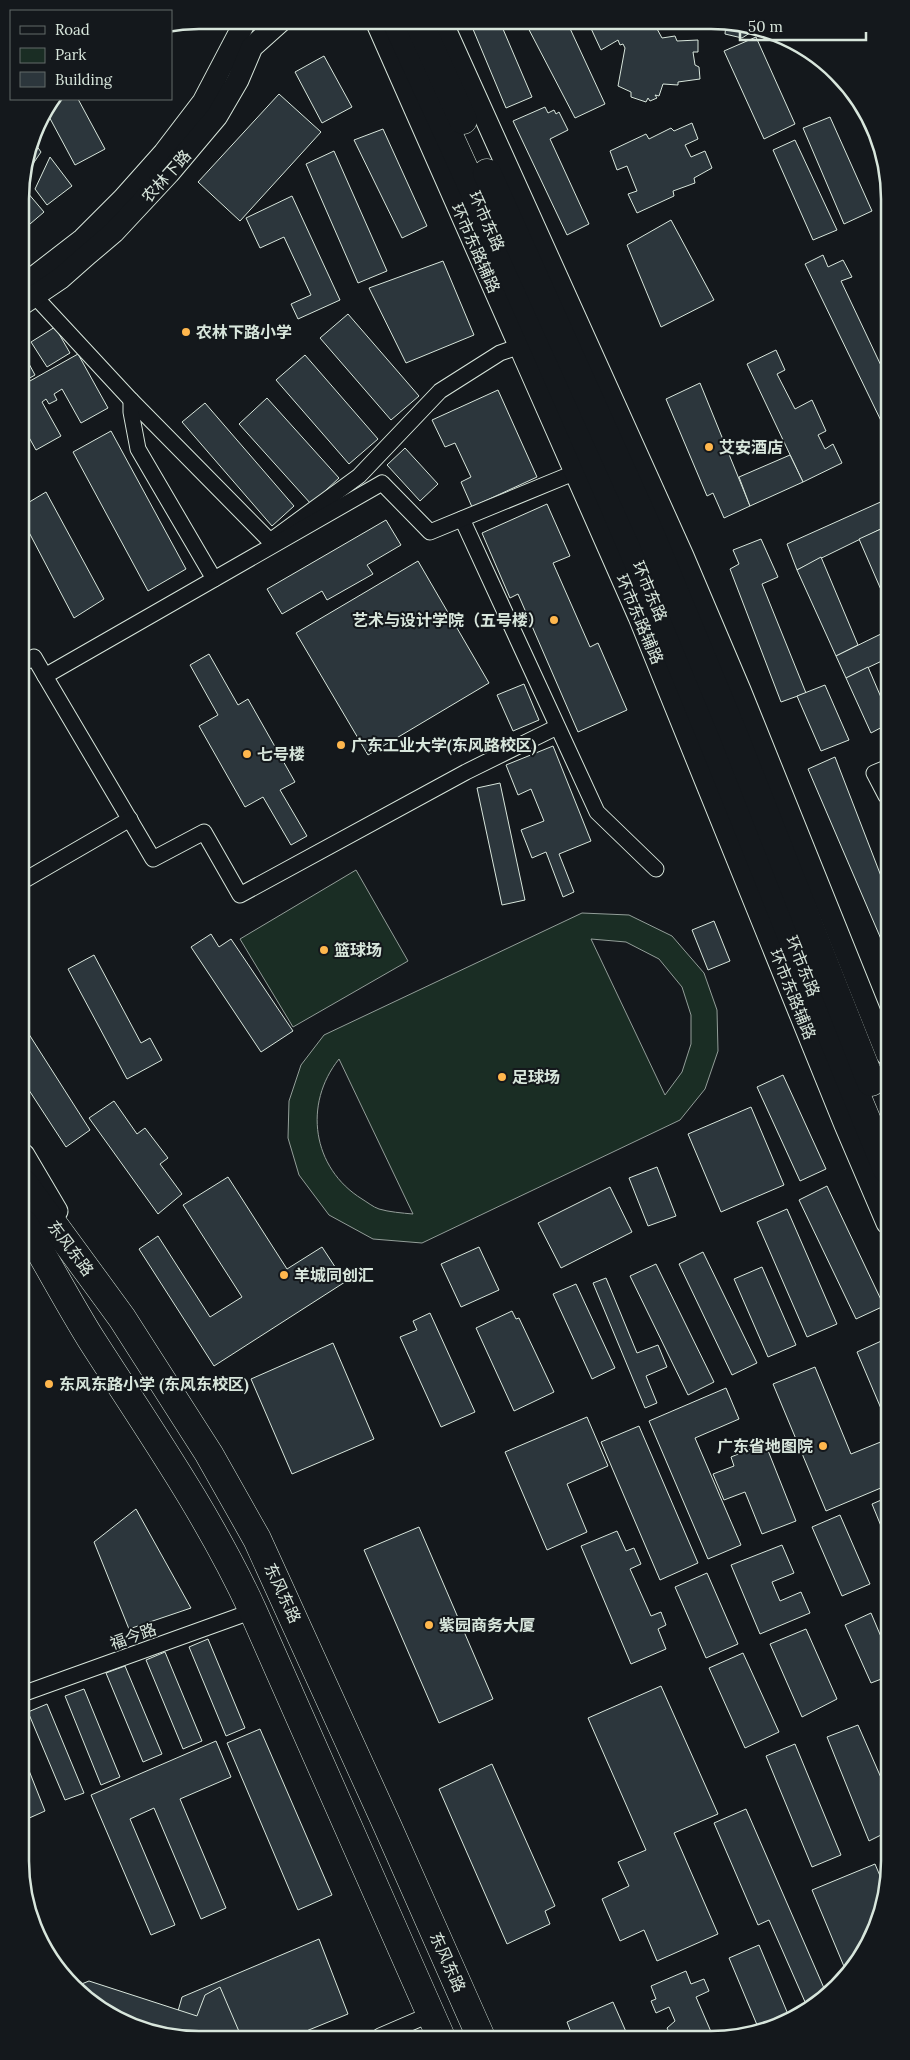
<svg xmlns="http://www.w3.org/2000/svg" width="910" height="2060" viewBox="0 0 910 2060" font-family="Lora,'Noto Sans SC',serif">
<rect width="100%" height="100%" fill="#14181c"/>
<g fill="#1a2d24" stroke="#939e99" fill-rule="evenodd">
<polygon points="356,870 408,961 293,1027 240,939"/>
<path d="M582 913 629 915 672 936 704 973 717 1010 718 1051 705 1089 680 1120 422 1243 373 1239 329 1215 299 1175 288 1138 289 1101 301 1065 324 1035ZM591 939 626 942 659 959 682 987 691 1015V1044L682 1072 665 1095ZM339 1059 413 1214C402 1213 389 1212 379 1209 373 1207 367 1202 362 1199 312 1168 303 1104 339 1059Z"/>
</g>
<g fill="#2c363c" stroke="#d8e6dc">
<polygon points="470,22 500,22 532,97 506,108"/>
<polygon points="525,22 567,22 605,104 575,118"/>
<polygon points="588,22 651,23 653,29 656,27 662,38 675,36 677,41 698,40 698,52 693,52 695,65 699,67 700,79 678,82 678,85 663,84 659,96 655,95 657,98 650,101 648,98 646,102 631,97 631,92 618,86 625,48 623,44 620,45 618,40 601,50"/>
<polygon points="726,23 745,23 756,29 742,38 725,34"/>
<polygon points="756,37 795,124 764,139 724,51"/>
<polygon points="803,52 818,59 813,63"/>
<polygon points="324,56 352,107 322,123 295,72"/>
<polygon points="832,67 860,100 866,114 828,70"/>
<polygon points="279,94 321,132 240,221 198,182"/>
<polygon points="55,99 78,99 105,149 75,165 46,111"/>
<polygon points="545,107 548,113 554,110 556,114 559,112 568,130 550,139 589,224 567,235 513,121"/>
<polygon points="830,117 872,211 844,224 803,128"/>
<polygon points="692,123 698,139 685,145 691,157 705,151 712,168 694,178 695,183 673,191 674,196 637,213 628,194 637,191 627,166 617,170 610,151 646,134 649,139 671,128 674,131"/>
<polygon points="383,129 427,226 402,238 354,140"/>
<polygon points="795,140 837,230 813,240 773,150"/>
<polygon points="33,141 41,152 22,180"/>
<polygon points="334,151 387,271 358,283 306,164"/>
<polygon points="50,157 72,186 47,205 35,189"/>
<polygon points="21,185 44,212 23,230 21,227"/>
<polygon points="292,196 340,300 298,319 291,304 311,295 284,237 260,248 246,218"/>
<polygon points="671,220 714,300 661,327 627,245"/>
<polygon points="823,255 828,267 843,260 852,277 841,281 885,374 885,429 805,264"/>
<polygon points="443,261 474,335 406,363 369,288"/>
<polygon points="348,314 419,396 391,420 320,338"/>
<polygon points="55,327 70,353 47,367 31,342"/>
<polygon points="21,349 35,375 21,383"/>
<polygon points="776,350 785,370 777,374 795,409 812,400 826,431 818,435 825,449 833,444 842,463 803,482 747,364"/>
<polygon points="78,354 108,408 81,423 62,389 54,394 57,400 49,404 46,399 42,402 61,436 36,450 21,423 21,386"/>
<polygon points="305,355 378,439 349,464 276,380"/>
<polygon points="700,383 750,506 724,518 713,493 707,496 666,399"/>
<polygon points="498,390 537,477 472,507 461,482 471,477 455,443 445,447 432,420"/>
<polygon points="267,398 339,478 311,504 239,424"/>
<polygon points="205,403 294,506 272,526 182,422"/>
<polygon points="111,431 186,569 148,591 73,452"/>
<polygon points="405,448 438,484 420,501 387,465"/>
<polygon points="790,455 803,482 750,506 739,477"/>
<polygon points="46,492 104,599 74,618 22,519 21,507"/>
<polygon points="885,500 885,527 797,570 787,544"/>
<polygon points="547,504 570,556 553,563 590,647 598,643 627,710 578,732 518,594 510,598 482,533"/>
<polygon points="386,520 401,545 367,565 373,574 327,600 322,591 282,614 267,589"/>
<polygon points="883,528 885,534 885,599 859,539"/>
<polygon points="761,539 778,577 762,584 806,693 781,702 730,569 739,564 733,550"/>
<polygon points="821,557 858,645 836,656 797,570"/>
<polygon points="418,561 489,683 368,755 296,633"/>
<polygon points="885,632 886,659 846,678 836,656"/>
<polygon points="22,637 30,651 22,656"/>
<polygon points="209,654 238,705 248,699 295,782 280,790 307,836 291,845 263,797 245,807 199,726 218,715 190,665"/>
<polygon points="868,667 886,709 886,725 871,733 846,678"/>
<polygon points="524,684 539,720 513,731 497,695"/>
<polygon points="825,685 849,740 821,751 797,696"/>
<polygon points="553,746 591,841 559,854 574,892 563,897 546,852 532,858 521,830 544,821 531,789 518,795 506,765"/>
<polygon points="835,757 886,889 887,953 808,769"/>
<polygon points="500,783 525,900 502,905 477,788"/>
<polygon points="714,921 730,961 708,970 692,930"/>
<polygon points="211,934 219,947 231,939 293,1031 261,1052 191,947"/>
<polygon points="94,955 141,1043 150,1038 162,1060 127,1079 68,969"/>
<polygon points="25,1028 90,1130 66,1147 23,1081 23,1029"/>
<polygon points="783,1075 826,1169 800,1181 757,1087"/>
<polygon points="114,1101 137,1134 145,1128 168,1158 160,1164 182,1194 158,1214 89,1118"/>
<polygon points="751,1107 784,1185 721,1212 688,1134"/>
<polygon points="657,1167 676,1216 648,1226 629,1178"/>
<polygon points="228,1177 287,1269 322,1247 345,1282 214,1366 139,1249 158,1236 210,1317 242,1297 183,1205"/>
<polygon points="827,1186 884,1306 856,1319 799,1200"/>
<polygon points="610,1187 632,1232 561,1268 538,1223"/>
<polygon points="787,1209 837,1324 807,1337 757,1222"/>
<polygon points="479,1247 499,1290 461,1307 441,1264"/>
<polygon points="703,1252 757,1363 732,1375 679,1264"/>
<polygon points="656,1264 714,1382 688,1395 630,1276"/>
<polygon points="762,1267 796,1345 768,1357 734,1279"/>
<polygon points="606,1278 637,1353 658,1345 667,1367 646,1376 657,1403 645,1408 593,1283"/>
<polygon points="576,1284 615,1368 592,1379 553,1294"/>
<polygon points="512,1311 516,1319 519,1318 554,1392 514,1411 476,1328"/>
<polygon points="430,1313 475,1412 441,1427 400,1337 417,1330 413,1321"/>
<polygon points="888,1338 888,1425 857,1352"/>
<polygon points="333,1343 374,1439 292,1474 251,1379"/>
<polygon points="815,1367 851,1454 888,1439 888,1485 826,1511 773,1384"/>
<polygon points="726,1388 739,1419 695,1438 741,1545 708,1559 649,1421"/>
<polygon points="587,1417 608,1466 567,1484 587,1532 547,1550 505,1452"/>
<polygon points="639,1426 698,1563 660,1580 601,1442"/>
<polygon points="765,1443 796,1521 762,1534 745,1492 724,1500 713,1474 734,1466 731,1457"/>
<polygon points="888,1497 888,1543 872,1504"/>
<polygon points="136,1509 191,1608 129,1629 94,1542"/>
<polygon points="840,1515 870,1584 842,1596 812,1527"/>
<polygon points="419,1527 493,1699 439,1723 364,1550"/>
<polygon points="617,1531 626,1551 634,1548 641,1564 630,1569 651,1616 661,1612 666,1625 658,1629 666,1649 631,1664 581,1546"/>
<polygon points="782,1545 794,1573 772,1582 780,1601 801,1592 810,1613 760,1634 731,1565"/>
<polygon points="707,1573 738,1644 706,1658 675,1587"/>
<polygon points="871,1613 887,1651 889,1650 889,1676 871,1683 845,1625"/>
<polygon points="806,1629 837,1699 802,1717 770,1644"/>
<polygon points="208,1639 245,1728 226,1736 189,1647"/>
<polygon points="165,1652 202,1741 183,1749 146,1660"/>
<polygon points="743,1653 779,1732 745,1748 709,1668"/>
<polygon points="125,1666 162,1754 143,1762 106,1673"/>
<polygon points="661,1686 718,1814 674,1833 718,1934 657,1961 644,1930 620,1941 602,1899 629,1886 618,1862 646,1850 588,1718"/>
<polygon points="84,1689 120,1777 101,1785 65,1696"/>
<polygon points="47,1704 84,1793 65,1800 28,1712"/>
<polygon points="858,1725 889,1796 889,1831 869,1841 827,1737"/>
<polygon points="260,1729 332,1895 298,1910 227,1743"/>
<polygon points="216,1741 231,1777 180,1799 226,1908 201,1919 154,1808 130,1819 175,1925 151,1935 91,1795"/>
<polygon points="795,1744 841,1855 812,1867 766,1756"/>
<polygon points="26,1763 45,1811 27,1819 26,1817"/>
<polygon points="492,1764 555,1906 545,1911 550,1924 507,1944 439,1789"/>
<polygon points="746,1809 827,1995 809,2011 769,1920 758,1925 714,1823"/>
<polygon points="875,1864 886,1890 876,1929 848,1976 812,1890"/>
<polygon points="319,1939 348,2014 294,2036 176,2037 172,2032 182,1997"/>
<polygon points="759,1945 790,2019 760,2032 729,1958"/>
<polygon points="686,1971 691,1984 704,1979 709,1991 696,1997 712,2034 670,2034 667,2028 675,2021 669,2007 656,2013 651,2001 656,1999 651,1986"/>
<polygon points="89,1981 197,2016 205,1995 220,1987 241,2036 165,2037 81,1995 74,1987"/>
<polygon points="613,2002 627,2034 572,2035 567,2022"/>
</g>
<g fill="none" stroke-linecap="round" stroke-linejoin="round">
<g stroke="#d8e6dc" stroke-width="17">
<g id="street">
<polyline points="29,290 131,400 270,541 359,476 440,391 500,353 520,346"/>
<polyline points="131,400 131,412 138,449 214,579"/>
<polyline points="462,519 597,812 656,869"/>
<polyline points="22,664 34,657 45,676 382,483 430,532 576,472"/>
<polyline points="45,676 153,859 204,832 240,895 466,772 557,727"/>
<polyline points="886,768 874,773 886,796"/>
<polyline points="23,881 130,819"/>
<polyline points="25,1693 253,1611"/>
<polyline points="380,2036 431,2014"/>
</g>
</g>
<g stroke="#d8e6dc" stroke-width="23">
<g id="secondary">
<polyline points="376,21 639,617 845,1125 887,1223"/>
<polyline points="442,22 683,556 740,690 887,1055"/>
<polyline points="21,287 83,239 123,199 164,153 203,102 246,20"/>
<polyline points="21,305 61,278 87,255 114,232 169,173 217,116 238,80 252,47 281,21"/>
<polyline points="24,1155 57,1211"/>
</g>
</g>
<g stroke="#d8e6dc" stroke-width="29">
<g id="highway">
<path d="M396 21C487 216 575 413 659 611 737 796 809 984 887 1169"/>
<polyline points="418,21 463,120"/>
<polyline points="487,173 652,538 733,733 871,1082"/>
<polyline points="24,1184 122,1318 209,1454 257,1539 387,1825 480,2035"/>
<path d="M24 1224C47 1262 68 1302 91 1339 148 1428 209 1515 253 1611L440 2035"/>
</g>
</g>
<use href="#street" stroke="#14181c" stroke-width="15"/>
<use href="#secondary" stroke="#14181c" stroke-width="21"/>
<use href="#highway" stroke="#14181c" stroke-width="28"/>
</g>
<g fill="#ffb74d" stroke="#14181c" stroke-width="2">
<circle cx="186" cy="332" r="5"/>
<circle cx="709" cy="447" r="5"/>
<circle cx="554" cy="620" r="5"/>
<circle cx="341" cy="745" r="5"/>
<circle cx="247" cy="754" r="5"/>
<circle cx="324" cy="950" r="5"/>
<circle cx="502" cy="1077" r="5"/>
<circle cx="284" cy="1275" r="5"/>
<circle cx="49" cy="1384" r="5"/>
<circle cx="823" cy="1446" r="5"/>
<circle cx="429" cy="1625" r="5"/>
</g>
<g text-anchor="middle" dominant-baseline="central" stroke-width="4" stroke-linejoin="round" paint-order="stroke">
<g font-size="16" fill="#d8e6dc" stroke="#14181c">
<text transform="translate(166 176) rotate(-48)">农林下路</text>
<text transform="translate(487 221) rotate(66)">环市东路</text>
<text transform="translate(476 248) rotate(66)">环市东路辅路</text>
<text transform="translate(650 591) rotate(67)">环市东路</text>
<text transform="translate(640 619) rotate(67)">环市东路辅路</text>
<text transform="translate(803 966) rotate(68)">环市东路</text>
<text transform="translate(793 994) rotate(68)">环市东路辅路</text>
<text transform="translate(71 1248) rotate(53)">东风东路</text>
<text transform="translate(283 1593) rotate(65)">东风东路</text>
<text transform="translate(133 1636) rotate(-20)">福今路</text>
<text transform="translate(448 1962) rotate(66)">东风东路</text>
</g>
<g font-size="16" font-weight="bold" fill="#d8e6dc" stroke="#14181c" text-anchor="start">
<text x="196" y="332">农林下路小学</text>
<text x="719" y="447">艾安酒店</text>
<text x="544" y="620" text-anchor="end">艺术与设计学院（五号楼）</text>
<text x="351" y="745">广东工业大学(东风路校区)</text>
<text x="257" y="754">七号楼</text>
<text x="334" y="950">篮球场</text>
<text x="512" y="1077">足球场</text>
<text x="294" y="1275">羊城同创汇</text>
<text x="59" y="1384">东风东路小学 (东风东校区)</text>
<text x="813" y="1446" text-anchor="end">广东省地图院</text>
<text x="439" y="1625">紫园商务大厦</text>
</g>
</g>
<path d="M0 0H910V2060H0ZM199 29H711A170 170 0 0 1 881 199V1861A170 170 0 0 1 711 2031H199A170 170 0 0 1 29 1861V199A170 170 0 0 1 199 29Z" fill="#14181c" fill-rule="evenodd"/>
<path fill="none" stroke="#d8e6dc" stroke-width="2.5" d="M199 29H711A170 170 0 0 1 881 199V1861A170 170 0 0 1 711 2031H199A170 170 0 0 1 29 1861V199A170 170 0 0 1 199 29Z"/>
<rect x="10" y="10" width="162" height="90" fill="#14181c" stroke="#626a69"/>
<rect x="20" y="26" width="25" height="8" fill="#14181c" stroke="#626a69"/>
<text x="55" y="35" font-size="15" fill="#d8e6dc">Road</text>
<rect x="20" y="48" width="25" height="15" fill="#1a2d24" stroke="#626a69"/>
<text x="55" y="60" font-size="15" fill="#d8e6dc">Park</text>
<rect x="20" y="72" width="25" height="15" fill="#2c363c" stroke="#626a69"/>
<text x="55" y="85" font-size="15" fill="#d8e6dc">Building</text>
<path d="M740 32v8h126v-8" fill="none" stroke="#d8e6dc" stroke-width="2.5"/>
<text x="748" y="32" font-size="15" fill="#d8e6dc" stroke="#14181c" stroke-width="4" paint-order="stroke">50 m</text>
</svg>
